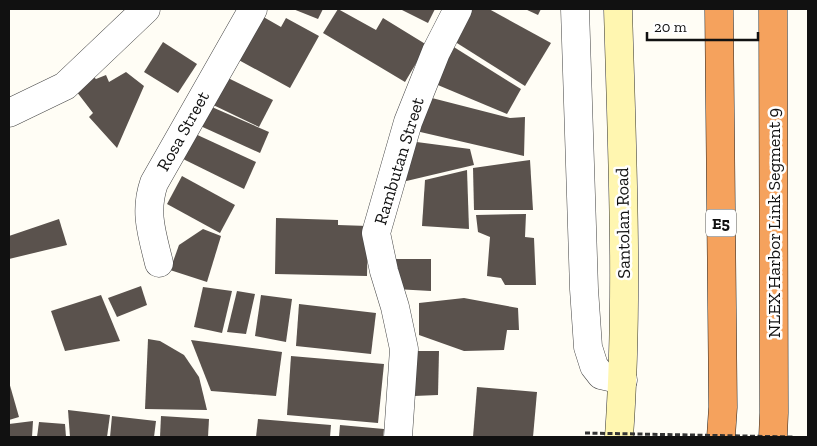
<svg xmlns="http://www.w3.org/2000/svg" width="817" height="446" viewBox="0 0 817 446" font-family="'Zilla Slab',serif">
<rect width="100%" height="100%" fill="#fffdf5"/>
<g fill="#5a524d">
<polygon points="293,9 323,9 318,19"/>
<polygon points="338,9 376,30 383,18 427,45 405,82 323,33"/>
<polygon points="400,9 435,9 428,23"/>
<polygon points="465,9 489,9 551,43 525,86 449,38"/>
<polygon points="525,9 541,9 538,15"/>
<polygon points="260,15 281,27 286,18 319,36 290,88 235,58"/>
<polygon points="163,42 197,64 178,93 144,72"/>
<polygon points="449,44 521,89 507,114 433,83"/>
<polygon points="126,72 144,86 117,148 89,117 93,113 73,87 91,75 96,79 106,75 109,82"/>
<polygon points="222,75 273,100 259,127 209,103"/>
<polygon points="428,97 510,118 525,117 524,156 416,131"/>
<polygon points="205,104 269,132 260,153 196,124"/>
<polygon points="191,132 256,162 244,189 179,157"/>
<polygon points="409,141 470,149 474,165 398,183"/>
<polygon points="530,160 533,210 474,210 473,168"/>
<polygon points="467,170 469,229 422,226 425,180"/>
<polygon points="182,176 235,205 220,233 167,204"/>
<polygon points="526,214 525,237 534,238 536,285 505,285 501,278 487,276 490,237 478,232 476,215"/>
<polygon points="276,218 338,220 338,225 368,226 367,276 275,274"/>
<polygon points="59,219 67,245 9,259 9,236"/>
<polygon points="203,229 221,236 207,282 170,270 179,245"/>
<polygon points="392,259 431,259 431,291 395,289"/>
<polygon points="141,286 147,305 117,317 108,298"/>
<polygon points="203,287 232,291 222,333 194,327"/>
<polygon points="237,291 255,294 246,334 227,332"/>
<polygon points="101,295 120,341 65,351 51,311"/>
<polygon points="261,295 292,299 286,342 255,336"/>
<polygon points="464,298 518,308 519,330 507,330 504,350 464,351 419,335 419,303"/>
<polygon points="299,304 376,313 371,354 296,346"/>
<polygon points="148,339 160,341 184,355 199,377 207,410 145,409"/>
<polygon points="191,340 282,352 276,396 211,391"/>
<polygon points="415,351 439,351 438,395 414,396"/>
<polygon points="291,356 384,364 378,423 287,415"/>
<polygon points="9,382 19,417 9,420"/>
<polygon points="477,387 537,392 533,437 473,437"/>
<polygon points="68,410 110,415 107,437 70,437"/>
<polygon points="112,416 156,421 154,437 110,437"/>
<polygon points="161,416 209,419 208,437 160,437"/>
<polygon points="258,419 331,425 330,437 256,437"/>
<polygon points="33,421 32,437 9,437 9,424"/>
<polygon points="39,422 65,424 66,437 37,437"/>
<polygon points="340,425 384,429 383,437 339,437"/>
</g>
<g fill="none" stroke-linecap="round" stroke-linejoin="round">
<g stroke="#444" stroke-width="29">
<g id="street">
<polyline points="575,9 584,289 588,347 594,366 601,375 623,380"/>
<polyline points="9,113 65,86 146,9"/>
<path d="M159 263C152 234 144 212 154 183L253 9"/>
<polyline points="398,437 404,349 395,307 384,271 376,233 408,122 436,52 458,9"/>
</g>
</g>
<g stroke="#333" stroke-width="29">
<path id="secondary" d="M618 9C622 152 629 295 619 437"/>
</g>
<g stroke="#222" stroke-width="29">
<g id="highway">
<polyline points="719,9 723,407 721,437"/>
<polyline points="773,437 774,413 773,9"/>
</g>
</g>
<use href="#street" stroke="#fff" stroke-width="28"/>
<use href="#secondary" stroke="#fff6b0" stroke-width="28"/>
<use href="#highway" stroke="#f5a25d" stroke-width="28"/>
<polyline stroke="#333" stroke-width="3" stroke-dasharray="5 2.5" stroke-linecap="butt" points="585,433 794,437"/>
</g>
<g text-anchor="middle" dominant-baseline="central" stroke-width="5" stroke-linejoin="round" paint-order="stroke">
<rect fill="#fff" stroke="#585858" stroke-width="1" x="706" y="209.5" width="30" height="27" rx="4"/>
<g font-size="16" font-weight="bold" fill="#111">
<text x="721" y="223">E5</text>
</g>
<g font-size="18" fill="#111" stroke="#fff">
<text transform="translate(183 131) rotate(-61)">Rosa Street</text>
<text transform="translate(399 161) rotate(-73)">Rambutan Street</text>
<text transform="translate(623 223) rotate(-91)">Santolan Road</text>
<text transform="translate(774 223) rotate(-90)">NLEX Harbor Link Segment 9</text>
</g>
</g>
<rect width="817" height="446" fill="none" stroke="#111111" stroke-width="20"/>
<path d="M647 32v8h111v-8" fill="none" stroke="#111111" stroke-width="2.5"/>
<text x="654" y="32" font-size="15" fill="#111111" stroke="#ffffff" stroke-width="4" paint-order="stroke">20 m</text>
</svg>
